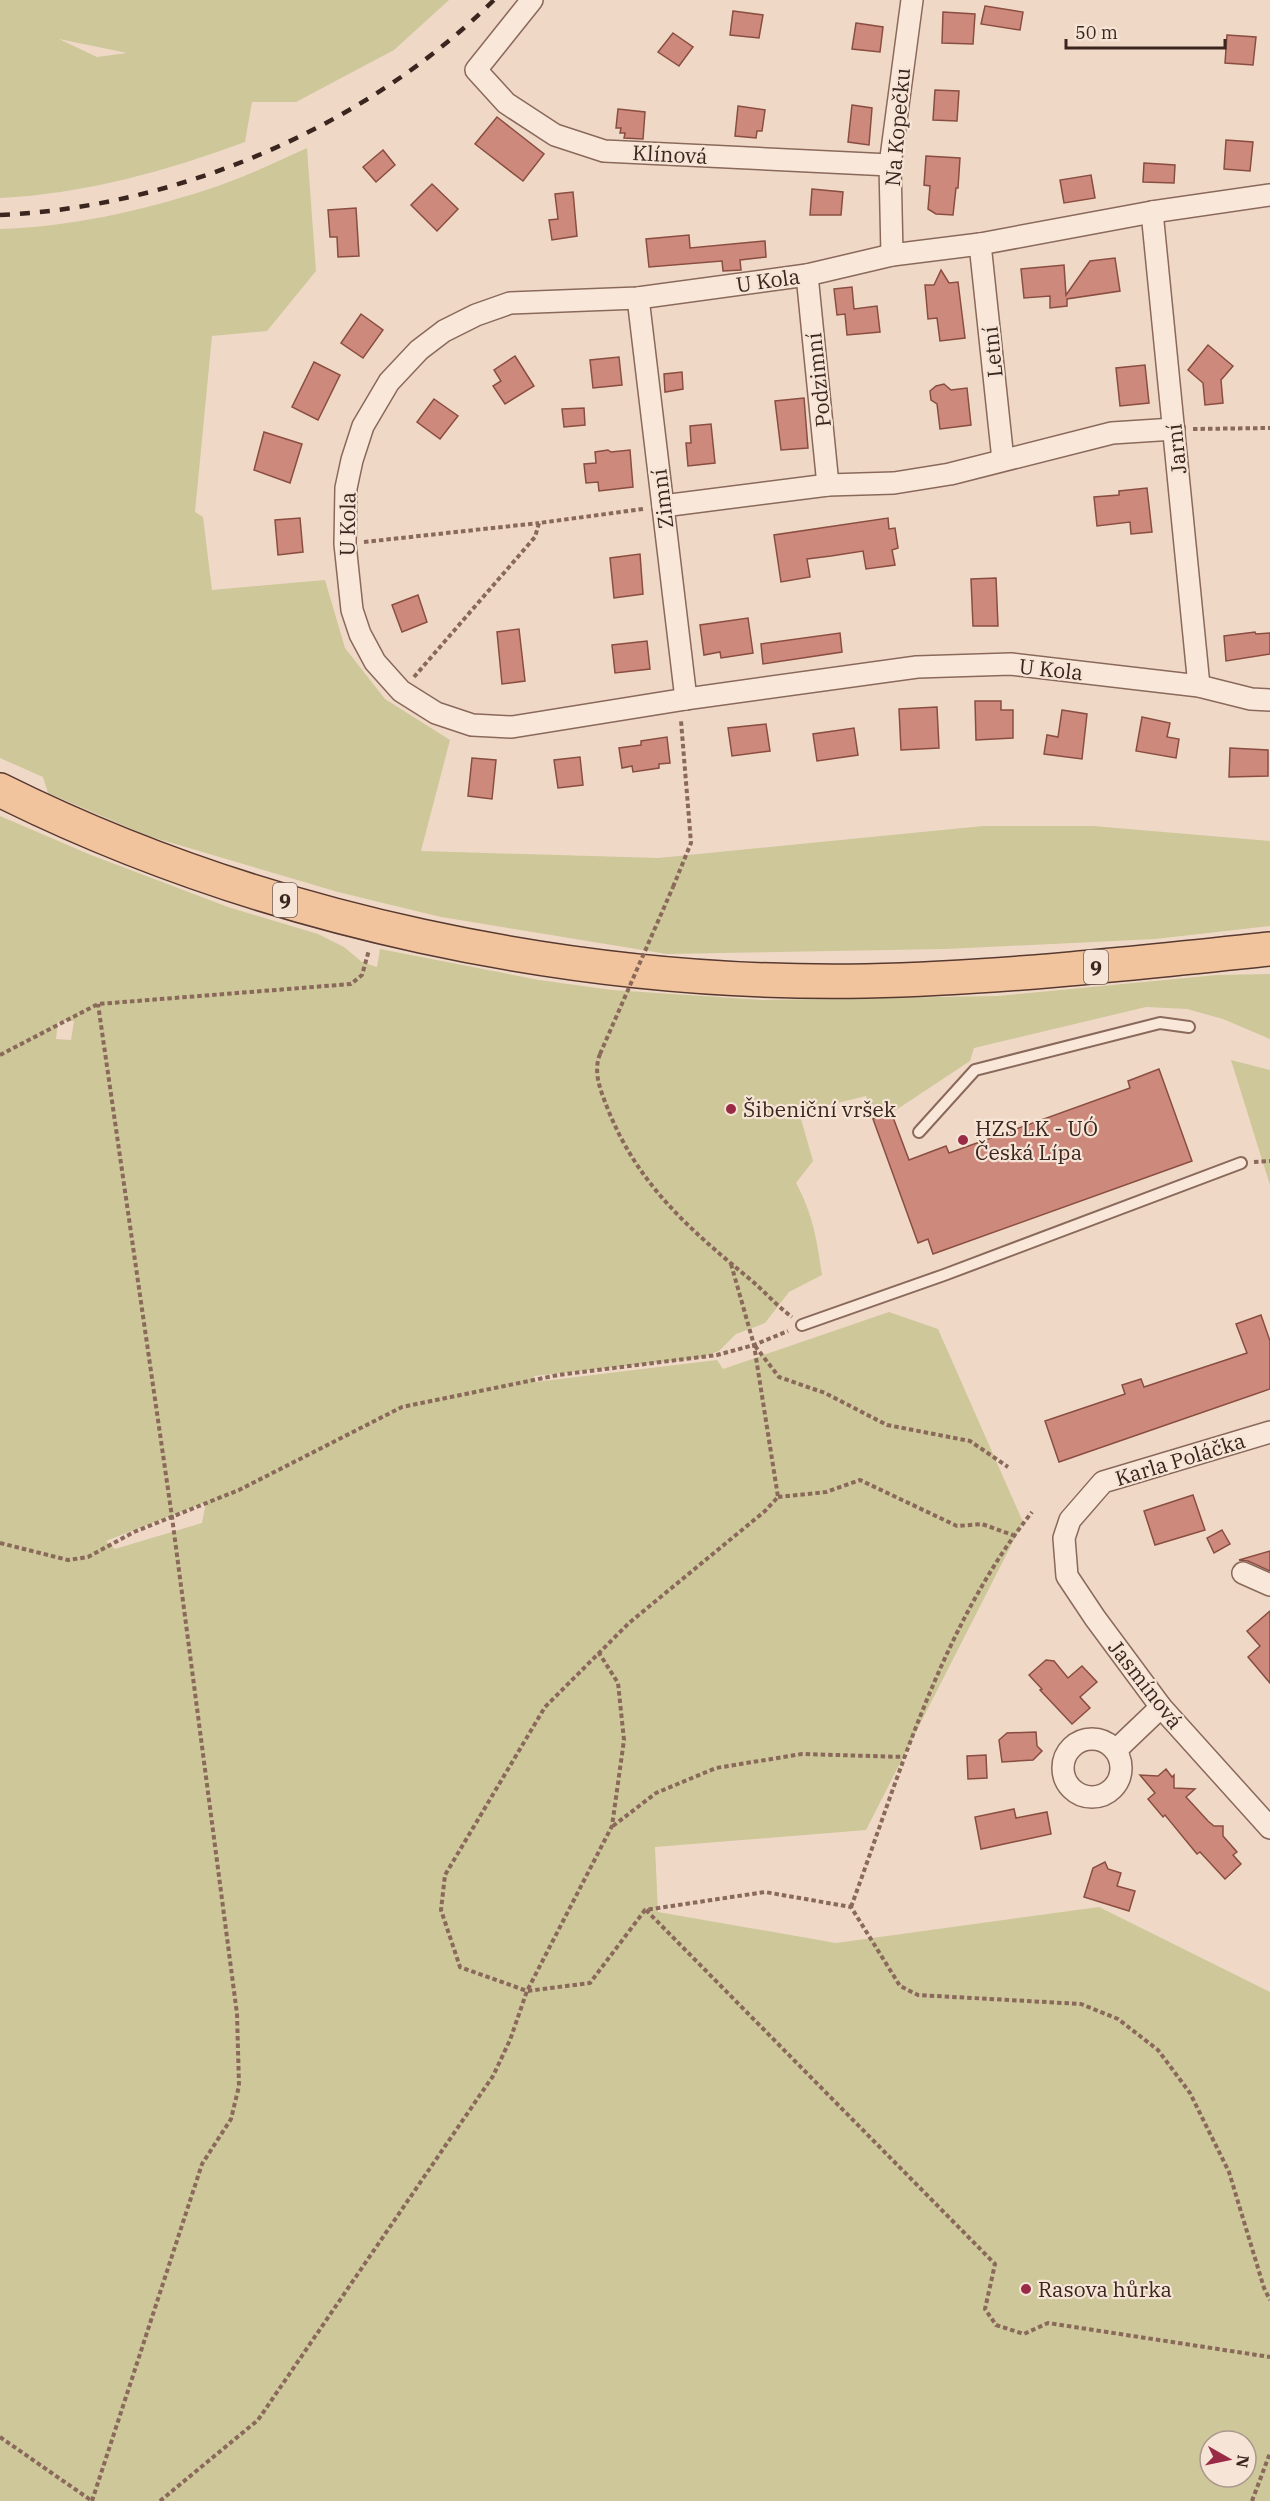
<svg xmlns="http://www.w3.org/2000/svg" width="1270" height="2501" viewBox="0 0 1270 2501" font-family="'IBM Plex Serif',serif">
<rect width="100%" height="100%" fill="#efd9c6"/>
<g fill="#cdc79a" fill-rule="evenodd">
<path d="M0 0H449L394 50 296 102H252L245 142C167 171 83 194 0 198ZM59 39 127 53 97 57Z"/>
<path d="M307 148 316 271 267 331 212 336 195 512 203 517 212 590 325 580 345 648 385 699 450 740 421 851 658 858 983 826H1093L1270 841V926L1155 939 946 949 667 954 441 917 338 892 148 836 48 793 43 777 0 758V229C69 227 141 211 206 190 241 179 274 163 307 148Z"/>
<path d="M0 816 91 855 228 907 318 934 344 947 362 962 377 967 380 949 539 980 612 990 763 1000 998 996 1217 975 1270 974V1039L1223 1019 1187 1009 1146 1007 974 1048 970 1061 896 1110 873 1119 866 1096 799 1112 813 1161 796 1183C813 1214 817 1241 822 1275L789 1292 765 1323 736 1334 719 1351 699 1358 534 1376 535 1382 717 1360 723 1369 889 1312 938 1329 1023 1522 866 1830 655 1847 658 1912 836 1943 1099 1907 1270 1992V2501H0ZM58 1021H74L71 1040 56 1039ZM206 1502 202 1523 115 1549 106 1541ZM1210 2441H1246V2477H1210Z"/>
<polygon points="1231,1060 1270,1070 1270,1185"/>
</g>
<g fill="#cd8a7c" stroke="#8a4d41" stroke-width="1.5">
<polygon points="985,6 1023,12 1020,30 981,24"/>
<polygon points="733,11 763,15 759,38 730,35"/>
<polygon points="943,12 975,14 973,44 942,43"/>
<polygon points="856,23 883,27 880,52 852,49"/>
<polygon points="673,33 693,47 679,66 658,52"/>
<polygon points="1227,35 1256,37 1253,65 1225,63"/>
<polygon points="935,90 959,91 957,121 933,120"/>
<polygon points="852,105 872,108 869,145 848,142"/>
<polygon points="738,106 765,110 762,131 757,131 756,138 735,136"/>
<polygon points="618,109 645,112 643,139 624,138 625,133 620,133 621,128 616,128"/>
<polygon points="497,117 544,154 523,181 475,144"/>
<polygon points="1226,140 1253,142 1250,171 1224,169"/>
<polygon points="383,150 395,165 376,182 363,167"/>
<polygon points="926,156 960,158 958,188 956,188 953,215 936,214 928,209 930,186 924,185"/>
<polygon points="1144,163 1175,165 1174,183 1143,182"/>
<polygon points="1091,175 1095,198 1064,203 1060,180"/>
<polygon points="432,184 458,209 437,231 411,205"/>
<polygon points="812,189 843,192 841,215 810,215"/>
<polygon points="573,192 577,236 552,240 549,220 558,219 555,194"/>
<polygon points="356,208 359,256 338,257 337,237 330,237 328,210"/>
<polygon points="689,235 690,248 765,241 766,257 740,260 741,270 723,271 722,261 649,267 646,239"/>
<polygon points="1115,258 1120,291 1067,299 1067,306 1050,308 1050,296 1024,298 1021,269 1064,265 1066,295 1090,261"/>
<polygon points="941,270 949,283 958,282 965,338 940,341 937,318 928,319 925,285 934,285"/>
<polygon points="852,287 854,309 877,306 880,332 847,335 845,314 837,315 834,289"/>
<polygon points="361,314 383,330 363,358 341,343"/>
<polygon points="1208,345 1233,366 1221,380 1223,403 1205,405 1203,383 1188,370"/>
<polygon points="515,356 534,386 505,404 493,386 501,381 494,370"/>
<polygon points="619,357 622,385 593,388 590,360"/>
<polygon points="314,362 340,375 318,420 292,407"/>
<polygon points="1145,365 1149,403 1120,406 1116,368"/>
<polygon points="682,372 683,389 665,392 664,374"/>
<polygon points="944,384 951,390 967,388 971,425 940,429 937,404 931,400 930,391 936,386"/>
<polygon points="804,398 808,448 781,450 775,401"/>
<polygon points="434,399 458,416 440,439 417,422"/>
<polygon points="584,408 585,425 564,427 562,409"/>
<polygon points="711,424 715,463 688,466 686,443 691,443 690,426"/>
<polygon points="264,432 302,444 290,483 254,470"/>
<polygon points="608,450 611,452 630,450 633,487 599,491 598,482 586,483 584,464 596,463 595,452"/>
<polygon points="1147,488 1152,532 1131,534 1130,522 1097,526 1094,497 1119,495 1119,491"/>
<polygon points="300,518 303,552 278,555 275,520"/>
<polygon points="888,518 889,529 895,528 898,548 892,550 895,565 866,569 863,551 831,556 807,559 810,577 781,582 774,535"/>
<polygon points="640,554 643,594 614,598 610,558"/>
<polygon points="996,578 998,626 973,626 971,579"/>
<polygon points="418,595 427,622 402,632 392,605"/>
<polygon points="748,618 753,653 721,658 720,652 704,655 700,625"/>
<polygon points="519,629 525,681 502,684 497,632"/>
<polygon points="1255,632 1256,634 1270,633 1270,654 1226,661 1224,636"/>
<polygon points="840,633 842,652 763,664 761,644"/>
<polygon points="647,641 650,669 615,673 612,645"/>
<polygon points="975,701 1001,701 1001,710 1013,710 1013,738 976,740"/>
<polygon points="937,707 939,748 901,750 899,709"/>
<polygon points="1062,710 1087,714 1082,759 1044,754 1047,735 1058,737"/>
<polygon points="1142,717 1170,723 1167,737 1179,739 1176,758 1136,751"/>
<polygon points="766,724 770,751 732,756 728,728"/>
<polygon points="854,728 858,755 817,761 813,734"/>
<polygon points="667,737 670,763 659,764 659,768 633,772 632,766 622,768 619,748 641,745 641,741"/>
<polygon points="1230,748 1268,750 1268,776 1229,777"/>
<polygon points="580,757 583,785 558,788 554,760"/>
<polygon points="472,758 496,760 492,799 468,796"/>
<polygon points="1159,1069 1192,1161 933,1254 928,1239 918,1243 873,1119 891,1112 909,1160 946,1146 949,1153 1130,1088 1128,1081"/>
<polygon points="1261,1315 1270,1341 1270,1389 1059,1462 1045,1421 1125,1394 1122,1385 1141,1379 1144,1387 1247,1353 1236,1324"/>
<polygon points="1193,1495 1205,1530 1155,1545 1144,1511"/>
<polygon points="1222,1530 1230,1544 1214,1553 1207,1538"/>
<polygon points="1270,1551 1270,1571 1248,1561 1239,1560"/>
<polygon points="1270,1611 1270,1683 1248,1657 1260,1646 1247,1631"/>
<polygon points="1046,1660 1054,1661 1068,1678 1082,1666 1097,1682 1080,1697 1090,1708 1072,1724 1040,1690 1042,1689 1029,1675"/>
<polygon points="1036,1732 1037,1746 1042,1751 1033,1760 1002,1762 999,1740 1007,1733"/>
<polygon points="986,1755 987,1778 968,1779 967,1756"/>
<polygon points="1166,1769 1172,1777 1174,1775 1174,1788 1195,1789 1186,1797 1208,1821 1214,1826 1223,1826 1223,1836 1237,1852 1233,1855 1241,1864 1225,1879 1200,1852 1197,1854 1165,1815 1163,1817 1148,1799 1155,1793 1140,1775 1158,1776"/>
<polygon points="1014,1809 1016,1818 1047,1812 1051,1834 981,1849 975,1817"/>
<polygon points="1105,1862 1108,1869 1121,1873 1117,1886 1135,1891 1129,1911 1084,1897 1093,1868"/>
</g>
<g fill="none" stroke-linecap="round" stroke-linejoin="round">
<g stroke="#8a695b" stroke-width="14">
<g id="lane">
<polyline points="919,1132 975,1070 1160,1023 1189,1027"/>
<polyline points="802,1325 944,1275 1241,1163"/>
</g>
</g>
<g stroke="#8a695b" stroke-width="24">
<g id="street">
<polyline points="532,0 476,70 506,103 555,135 604,151 890,165"/>
<polyline points="1270,195 1152,212 980,244 892,255 807,275 638,298 510,303 476,315 444,331 419,350 389,382 363,426 352,460 346,488 345,544 352,610 360,634 375,662 401,691 436,713 472,725 512,727 686,699 917,667 1011,664 1199,686 1251,699 1270,700"/>
<polyline points="1152,212 1199,686"/>
<polyline points="980,244 1003,460"/>
<polyline points="892,255 890,165 912,0"/>
<polyline points="807,275 828,485"/>
<polyline points="638,298 686,699"/>
<polyline points="663,506 828,485 894,483 950,474 1112,433 1174,429"/>
<polyline points="1270,1432 1103,1482 1070,1520 1064,1538 1067,1576 1095,1618 1161,1707 1270,1828"/>
<polyline points="1243,1573 1270,1585"/>
<circle cx="1092" cy="1768" r="29"/>
<polyline points="1116,1750 1161,1707"/>
</g>
</g>
<g stroke="#583930" stroke-width="36">
<path id="primary" d="M0 790C261 920 575 986 866 981 1001 978 1136 963 1270 949"/>
</g>
<g stroke="#8a695b" stroke-width="4" stroke-dasharray="4.5 3" stroke-linecap="butt">
<polyline points="1193,429 1270,428"/>
<polyline points="364,542 539,523"/>
<polyline points="414,677 535,537 539,523 643,509"/>
<polyline points="673,887 691,843 681,721"/>
<path d="M600 1054C593 1072 600 1089 607 1107 637 1184 689 1229 751 1280 765 1292 777 1306 792 1317"/>
<polyline points="0,1055 98,1004 351,984 362,975 369,950"/>
<polyline points="1254,1162 1270,1161"/>
<polyline points="731,1264 754,1345 778,1497 765,1511 629,1623 545,1707 445,1875 441,1910 460,1967 527,1991 590,1983 645,1910 765,1892 851,1907 900,1986 918,1995 1081,2004 1118,2019 1158,2050 1190,2093 1229,2172 1264,2288 1270,2300"/>
<polyline points="755,1346 779,1377 825,1393 887,1425 970,1441 1008,1467"/>
<polyline points="778,1497 826,1492 860,1480 957,1526 982,1524 1013,1535"/>
<polyline points="0,1543 68,1560 88,1557 134,1532 239,1490 402,1407 558,1375 717,1355 754,1345 788,1331"/>
<polyline points="613,1826 656,1793 716,1768 802,1754 905,1757"/>
<path d="M851 1907C901 1771 941 1627 1032 1512"/>
<polyline points="646,1910 995,2264 985,2309 996,2325 1024,2334 1048,2323 1270,2357"/>
<polyline points="0,2437 92,2501"/>
<polyline points="92,2501 202,2164 231,2119 239,2086 237,2014 172,1517 98,1004"/>
<polyline points="160,2501 258,2420 493,2076 510,2040 527,1991 612,1826 624,1740 618,1683 599,1653"/>
<polyline points="1252,2501 1270,2453"/>
</g>
<use href="#lane" stroke="#f9e8da" stroke-width="10"/>
<use href="#street" stroke="#f9e8da" stroke-width="21"/>
<use href="#primary" stroke="#f1c49e" stroke-width="33"/>
<path stroke="#3a261f" stroke-width="4.5" stroke-dasharray="10 10" stroke-linecap="butt" d="M0 215C179 207 367 126 494 0"/>
<polyline stroke="#8a695b" stroke-width="4" stroke-dasharray="4.5 3" stroke-linecap="butt" points="600,1054 673,887"/>
</g>
<g fill="#9a2b46" stroke="#f6e5d6" stroke-width="2">
<circle cx="731" cy="1109" r="6"/>
<circle cx="963" cy="1140" r="6"/>
<circle cx="1026" cy="2289" r="6"/>
</g>
<g text-anchor="middle" dominant-baseline="central" stroke-width="4.5" stroke-linejoin="round" paint-order="stroke">
<g fill="#f6e5d6" stroke="#725f56" stroke-width="1.5">
<rect x="273" y="883" width="24" height="34" rx="4.5"/>
<rect x="1084" y="950" width="24" height="34" rx="4.5"/>
</g>
<g font-size="20" font-weight="bold" fill="#3a261f">
<text x="285" y="900">9</text>
<text x="1096" y="967">9</text>
</g>
<g font-size="21" fill="#3a261f" stroke="#f6e5d6">
<text transform="translate(897 127) rotate(-85)">Na Kopečku</text>
<text transform="translate(670 154) rotate(3)">Klínová</text>
<text transform="translate(768 280) rotate(-8)">U Kola</text>
<text transform="translate(992 352) rotate(-96)">Letní</text>
<text transform="translate(818 380) rotate(-96)">Podzimní</text>
<text transform="translate(1176 449) rotate(-96)">Jarní</text>
<text transform="translate(662 499) rotate(-97)">Zimní</text>
<text transform="translate(347 524) rotate(-89)">U Kola</text>
<text transform="translate(1051 669) rotate(6)">U Kola</text>
<text transform="translate(1180 1459) rotate(-17)">Karla Poláčka</text>
<text transform="translate(1146 1684) rotate(52)">Jasmínová</text>
</g>
<g font-size="21" fill="#3a261f" stroke="#f6e5d6" text-anchor="start">
<text x="743" y="1109">Šibeniční vršek</text>
<text x="975" y="1128">HZS LK - UÓ<tspan x="975" dy="24">Česká Lípa</tspan></text>
<text x="1038" y="2289">Rasova hůrka</text>
</g>
</g>
<g transform="translate(1228 2459) rotate(99)"><circle r="28" fill="#f6e5d6" stroke="#ab998d" stroke-width="1.5"/>
<path d="M0-4.5L10 22L0 15L-10 22Z" fill="#9a2b46"/>
<text y="-9" font-size="16" font-weight="bold" text-anchor="middle" fill="#3a261f">N</text>
</g>
<path d="M1066 39v9h159v-9" fill="none" stroke="#3a261f" stroke-width="3"/>
<text x="1075" y="39" font-size="18" fill="#3a261f" stroke="#f6e5d6" stroke-width="4.5" paint-order="stroke">50 m</text>
</svg>
